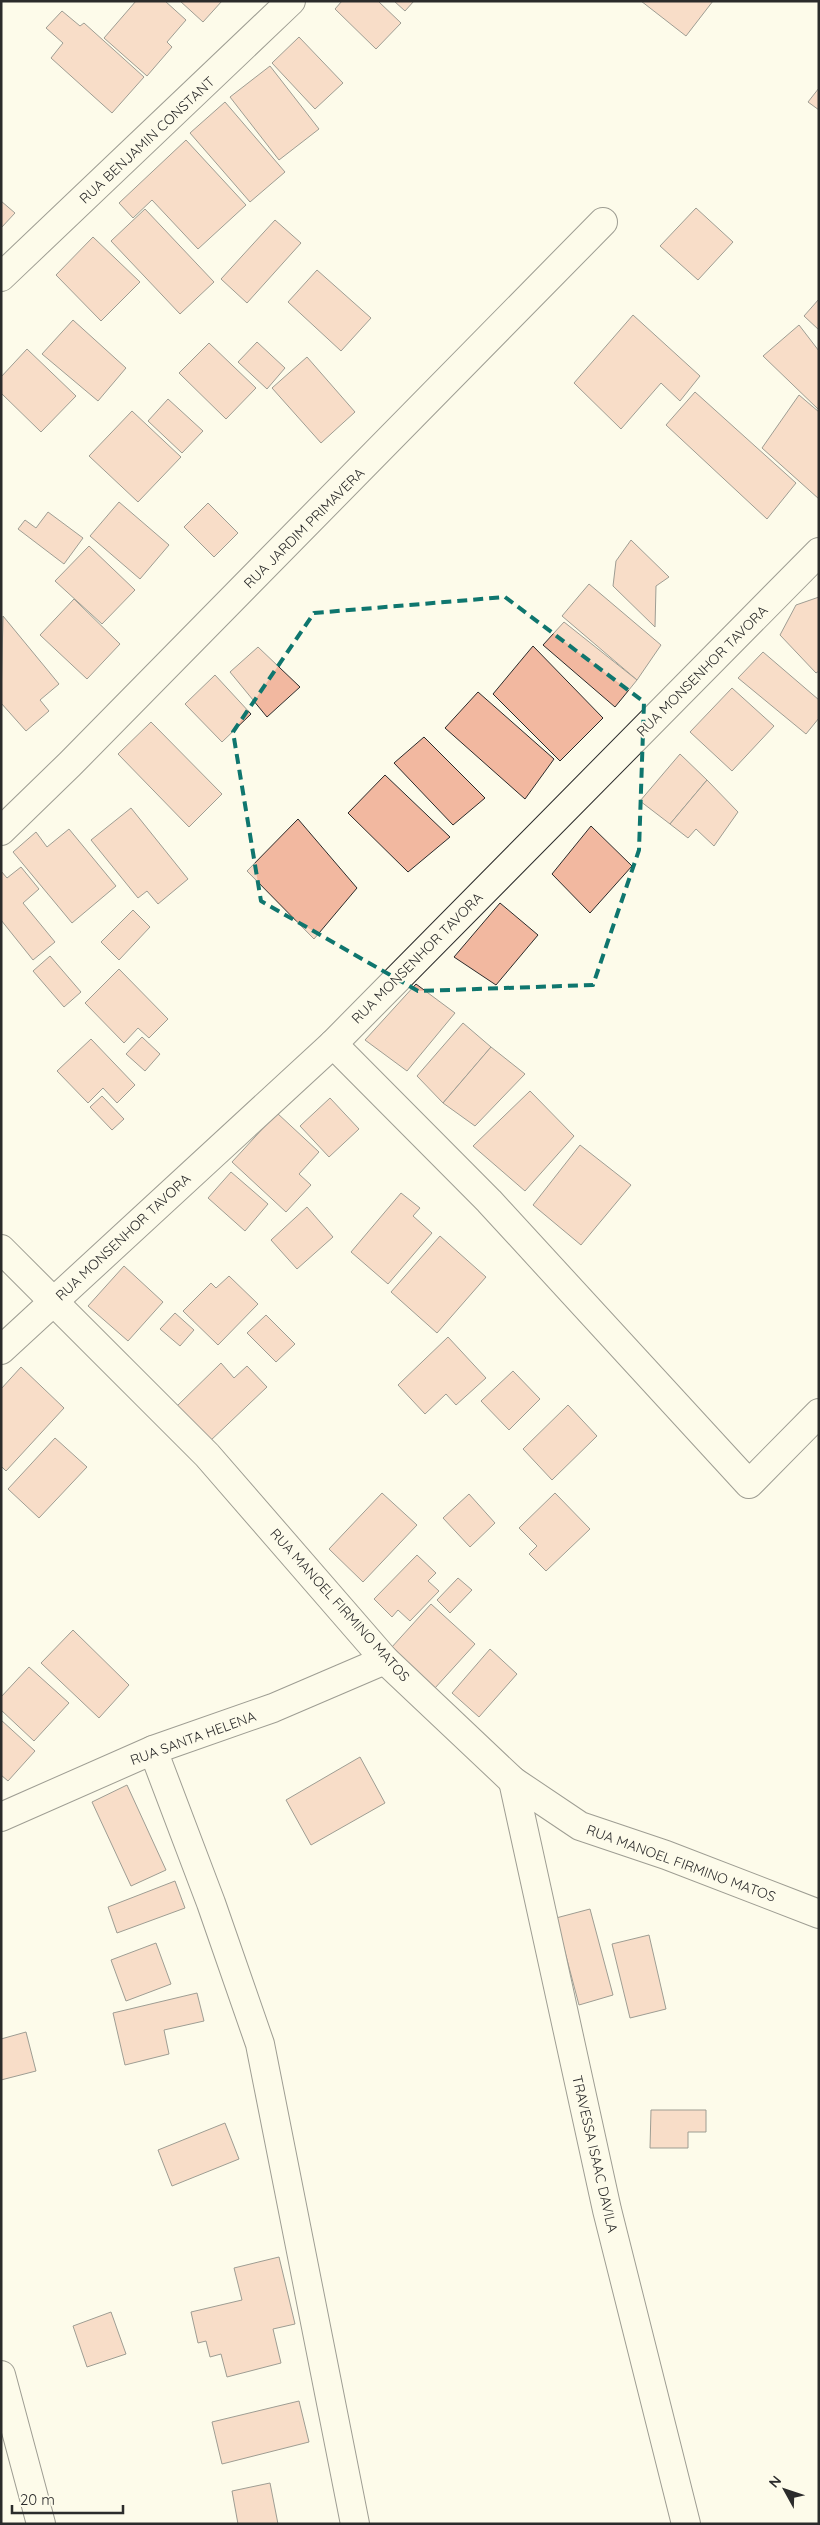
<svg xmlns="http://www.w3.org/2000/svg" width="820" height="2525" viewBox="0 0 820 2525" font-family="Quicksand,sans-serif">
<rect width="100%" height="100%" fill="#fdfbea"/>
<g fill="#f2b8a0" stroke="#2b2b2b">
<polygon points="136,1 165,1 186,20 167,42 172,47 147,76 104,38"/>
<polygon points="180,1 222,1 203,22"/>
<polygon points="342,1 378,1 401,23 376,49 335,9"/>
<polygon points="394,1 414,1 405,11"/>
<polygon points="641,1 713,1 686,36"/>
<polygon points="62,11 80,26 84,23 144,77 112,113 51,58 63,43 46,28"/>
<polygon points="299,37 343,83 315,109 272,63"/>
<polygon points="270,66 319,129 279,160 230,97"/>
<polygon points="819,88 819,110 808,102"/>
<polygon points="225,102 285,172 250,202 190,133"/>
<polygon points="186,140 246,205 198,249 152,200 133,218 119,203"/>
<polygon points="1,201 15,213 1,228"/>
<polygon points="696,208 733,242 698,280 660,246"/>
<polygon points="145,209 214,282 180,314 111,241"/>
<polygon points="275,220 301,243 247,303 221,279"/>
<polygon points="93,237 140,282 101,321 56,275"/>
<polygon points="317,270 371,318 341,351 288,302"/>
<polygon points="819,299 819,330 804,316"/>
<polygon points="633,315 700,376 680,401 661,383 621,429 574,383"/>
<polygon points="73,320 126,368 98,401 42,354"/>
<polygon points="799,325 819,351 819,410 763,356"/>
<polygon points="257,342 285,368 267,389 238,362"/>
<polygon points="209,343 256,388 226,419 179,373"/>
<polygon points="27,349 76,396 41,432 1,393 1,377"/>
<polygon points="307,357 355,412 321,443 272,388"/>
<polygon points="695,392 796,483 767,519 666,425"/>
<polygon points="799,395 819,412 819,499 762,448"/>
<polygon points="168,399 203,431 182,453 148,421"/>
<polygon points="132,411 181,457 138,502 89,456"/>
<polygon points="119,502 169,545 140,579 90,536"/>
<polygon points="208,503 238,533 214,557 184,527"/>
<polygon points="48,512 83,538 64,564 18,529 25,520 36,528"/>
<polygon points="631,540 669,577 656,586 655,627 613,586 616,561"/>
<polygon points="89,546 135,590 102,624 55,581"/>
<polygon points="589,584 661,645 637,680 562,616"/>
<polygon points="819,597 819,671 816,673 780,635 796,605"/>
<polygon points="74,599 120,644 87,679 40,635"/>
<polygon points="3,616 59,684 40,700 49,711 26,731 1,703"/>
<polygon points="564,622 637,680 615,707 543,645"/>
<polygon points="533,646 603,718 560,761 493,694"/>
<polygon points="258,647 300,687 267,717 230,672"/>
<polygon points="763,652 819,700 819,718 806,734 738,678"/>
<polygon points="215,675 251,714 222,742 185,704"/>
<polygon points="732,688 774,726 732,771 690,732"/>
<polygon points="478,692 554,759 525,799 445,728"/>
<polygon points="151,722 222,794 189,827 118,754"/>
<polygon points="424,737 485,798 453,825 394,763"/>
<polygon points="680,754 707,780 670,824 640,801"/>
<polygon points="385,775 450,837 408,872 348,813"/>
<polygon points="707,780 738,812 714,846 696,829 688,838 670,824"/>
<polygon points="131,808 188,879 158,904 147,891 138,898 91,840"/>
<polygon points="298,819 357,888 314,939 247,871"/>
<polygon points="591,826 632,866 590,913 552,874"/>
<polygon points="69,829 116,886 72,923 13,852 36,832 47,847"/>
<polygon points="21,867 39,889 23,903 55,942 33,960 1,920 1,871 7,878"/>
<polygon points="500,903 538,935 496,985 454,957"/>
<polygon points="133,910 150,927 119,960 101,942"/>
<polygon points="50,956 81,992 64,1007 33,971"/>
<polygon points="119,969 168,1019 149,1038 138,1028 124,1043 85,1003"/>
<polygon points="416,984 455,1013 407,1071 365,1040"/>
<polygon points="463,1023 491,1047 443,1103 417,1076"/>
<polygon points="142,1037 160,1054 145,1071 126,1054"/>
<polygon points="91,1039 135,1085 117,1103 103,1088 88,1103 57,1071"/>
<polygon points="491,1047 525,1074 475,1126 443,1103"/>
<polygon points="530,1091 574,1136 525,1191 473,1146"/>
<polygon points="102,1096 124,1119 112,1130 90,1107"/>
<polygon points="330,1098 359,1129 329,1157 300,1126"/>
<polygon points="277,1113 319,1152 299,1174 311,1185 286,1212 232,1162"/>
<polygon points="580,1145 631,1185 581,1245 533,1205"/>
<polygon points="231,1172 268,1204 245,1231 208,1198"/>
<polygon points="401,1193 420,1208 413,1216 432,1233 388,1284 351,1252"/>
<polygon points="307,1207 333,1237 297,1269 271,1240"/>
<polygon points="440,1236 486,1277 437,1333 391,1292"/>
<polygon points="124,1266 163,1302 128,1341 88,1306"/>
<polygon points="229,1276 258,1304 218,1345 183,1311 211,1283 216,1288"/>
<polygon points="175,1313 194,1330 180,1346 160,1329"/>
<polygon points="266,1315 295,1344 276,1362 247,1333"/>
<polygon points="448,1337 486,1378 456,1405 446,1394 425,1414 398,1385"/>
<polygon points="221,1363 234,1378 247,1366 267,1387 209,1442 176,1407"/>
<polygon points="21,1367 64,1408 6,1471 1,1466 1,1389"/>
<polygon points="513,1371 540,1399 509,1430 481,1401"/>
<polygon points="568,1405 597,1436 552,1480 523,1449"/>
<polygon points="55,1438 87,1467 39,1518 8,1489"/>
<polygon points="382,1493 417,1525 363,1582 329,1549"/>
<polygon points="555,1493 590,1529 546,1571 529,1554 537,1546 519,1528"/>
<polygon points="469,1494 495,1523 470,1547 443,1518"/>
<polygon points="417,1555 436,1573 428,1581 439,1591 410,1621 398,1610 392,1617 374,1599"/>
<polygon points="458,1578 472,1590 450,1613 437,1600"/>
<polygon points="431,1604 475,1644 435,1688 391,1648"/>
<polygon points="73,1630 129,1685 99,1718 41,1663"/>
<polygon points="490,1649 517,1674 479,1717 452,1693"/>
<polygon points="29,1667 69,1703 34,1741 1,1710 1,1697"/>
<polygon points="1,1720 35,1751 8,1781 1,1775"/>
<polygon points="360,1757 385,1803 311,1845 286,1800"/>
<polygon points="127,1785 166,1870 131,1886 92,1802"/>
<polygon points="175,1881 185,1908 117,1933 108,1907"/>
<polygon points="590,1909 613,1995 579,2005 556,1918"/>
<polygon points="649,1935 666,2009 630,2018 612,1944"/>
<polygon points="156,1943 171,1984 126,2001 111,1960"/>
<polygon points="197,1993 204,2021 164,2030 169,2054 125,2065 113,2013"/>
<polygon points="26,2032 36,2071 1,2080 1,2039"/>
<polygon points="651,2110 706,2110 706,2132 688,2132 688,2148 650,2148"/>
<polygon points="225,2123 239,2159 172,2186 158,2150"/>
<polygon points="279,2257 295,2324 273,2329 281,2363 227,2377 221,2354 210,2357 206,2341 198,2343 191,2312 242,2300 234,2268"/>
<polygon points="111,2312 126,2354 87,2367 73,2326"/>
<polygon points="299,2401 309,2442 222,2464 212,2422"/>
<polygon points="270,2483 278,2524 238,2524 232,2491"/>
</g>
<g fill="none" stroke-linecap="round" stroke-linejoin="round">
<g stroke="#2b2b2b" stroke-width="30">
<g id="minor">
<polyline points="1,277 291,1"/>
<polyline points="1,831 70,764 603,222"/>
<polyline points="333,1044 489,1201 749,1484 819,1413"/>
<polyline points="1,1249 207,1455 385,1660 513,1781 580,1826 666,1855 819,1914"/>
<polyline points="1,1350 333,1044 819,552"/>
<polyline points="153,1750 211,1903 260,2044 355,2524"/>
<polyline points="513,1781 607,2210 686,2524"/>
<polyline points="1,1817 153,1750 273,1708 385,1660"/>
<polyline points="1,2375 41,2524"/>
</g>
</g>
<use href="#minor" stroke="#fdfbea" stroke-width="28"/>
</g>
<path d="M0 0H820V2525H0ZM505 597 644 702 639 850 593 985 418 991 261 901 233 732 314 613Z" fill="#fdfbea" fill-opacity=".55" fill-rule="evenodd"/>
<path fill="none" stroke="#0f766e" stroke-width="4" stroke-dasharray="10 6" stroke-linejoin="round" d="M505 597 644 702 639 850 593 985 418 991 261 901 233 732 314 613Z"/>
<g text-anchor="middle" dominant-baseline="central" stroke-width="4" stroke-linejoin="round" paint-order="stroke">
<g font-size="14" fill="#2b2b2b" stroke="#fdfbea">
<text transform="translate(147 140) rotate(-43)">RUA BENJAMIN CONSTANT</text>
<text transform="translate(304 528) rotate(-45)">RUA JARDIM PRIMAVERA</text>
<text transform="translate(702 671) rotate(-45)">RUA MONSENHOR TAVORA</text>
<text transform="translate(417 958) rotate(-45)">RUA MONSENHOR TAVORA</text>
<text transform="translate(123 1237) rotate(-43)">RUA MONSENHOR TAVORA</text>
<text transform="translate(340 1605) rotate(48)">RUA MANOEL FIRMINO MATOS</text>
<text transform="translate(193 1738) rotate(-20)">RUA SANTA HELENA</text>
<text transform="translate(681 1863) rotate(20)">RUA MANOEL FIRMINO MATOS</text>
<text transform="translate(595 2154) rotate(77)">TRAVESSA ISAAC DAVILA</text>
</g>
</g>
<rect width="820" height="2525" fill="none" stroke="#2b2b2b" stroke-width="5"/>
<g transform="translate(785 2490) rotate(310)" stroke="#fdfbea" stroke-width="4" paint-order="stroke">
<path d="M0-4L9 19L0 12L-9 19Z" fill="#2b2b2b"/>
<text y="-8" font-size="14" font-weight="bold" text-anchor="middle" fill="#2b2b2b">N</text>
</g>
<path d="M12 2505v8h111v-8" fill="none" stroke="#2b2b2b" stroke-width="2.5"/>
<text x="20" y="2505" font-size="15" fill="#2b2b2b" stroke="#fdfbea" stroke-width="4" paint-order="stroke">20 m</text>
</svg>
